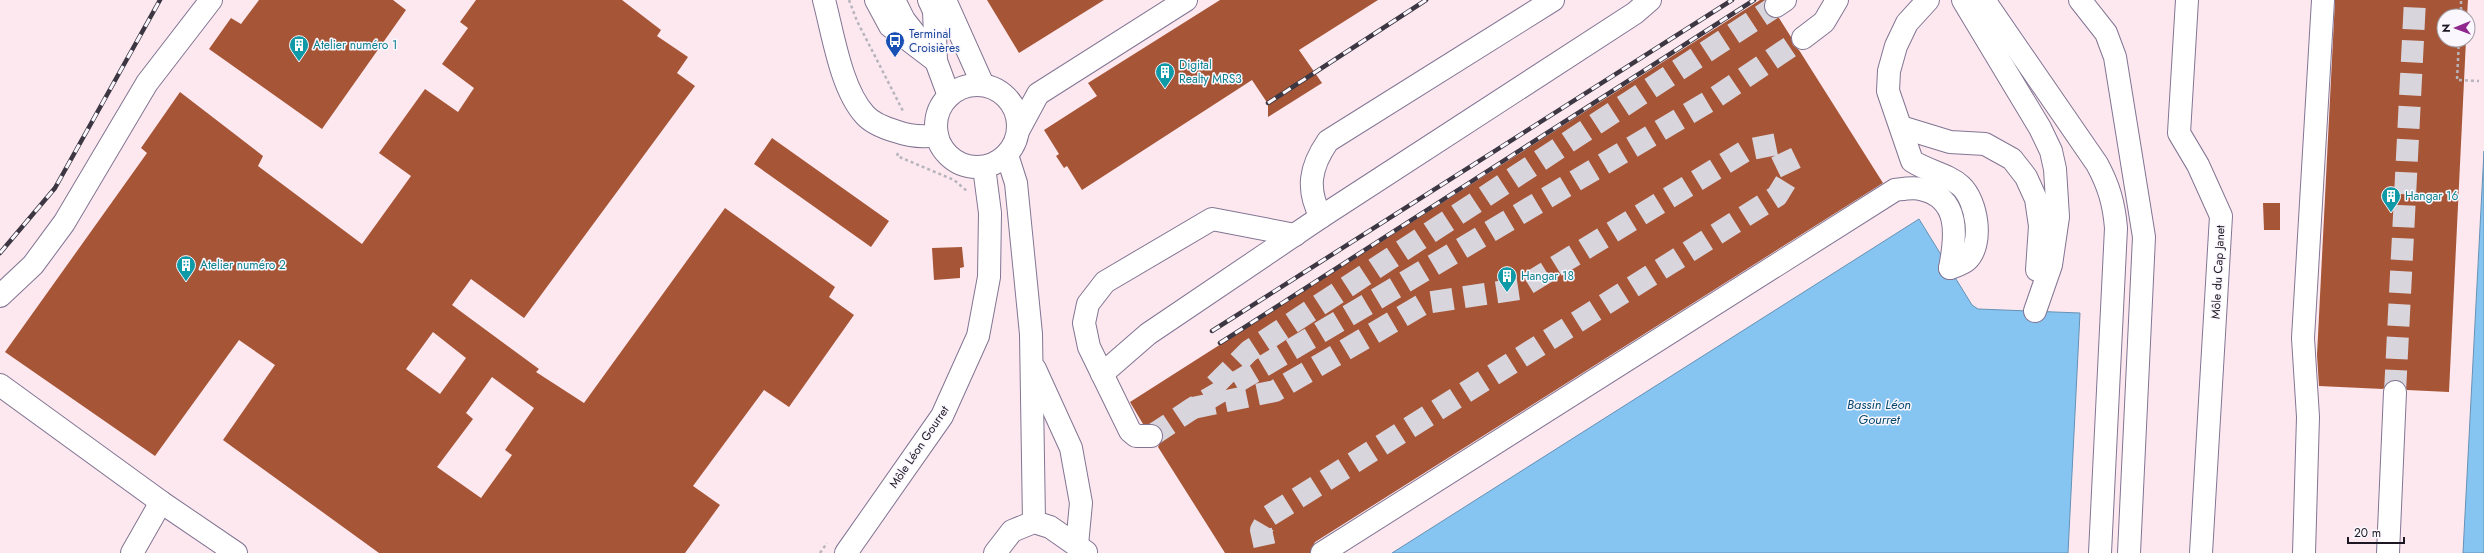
<svg xmlns="http://www.w3.org/2000/svg" width="2484" height="553" viewBox="0 0 2484 553" font-family="Jost,sans-serif">
<rect width="100%" height="100%" fill="#faf7fe"/>
<path fill="#fde8ef" fill-rule="evenodd" d="M0 0H2484V151L2463 553H2068L2079 313 1978 309 1972 305 1919 219 1392 553H0ZM2444 16H2468V40H2444Z"/>
<g fill="#86c5f2" stroke="#6691b4">
<polygon points="2484,151 2484,553 2463,553"/>
<polygon points="1919,219 1972,305 1978,309 2080,313 2068,553 1392,553"/>
</g>
<g fill="#a65637" fill-rule="evenodd">
<polygon points="259,0 393,0 406,10 322,129 209,49 231,18 241,24"/>
<path d="M476 0H622L661 30 657 36 688 57 677 73 695 86 524 318 471 279 452 305 539 369 536 372 584 403 725 208 835 287 829 297 854 315 789 407 764 390 693 486 720 505 685 553H379L223 440 275 365 239 340 155 456 5 352 147 153 141 148 180 92 263 156 258 166 362 244 411 176 379 153 425 89 458 112 474 88 442 64 468 28 460 22ZM433 332 466 358 440 394 406 369ZM492 377 534 408 505 450 512 455 481 498 437 467 473 419 466 413Z"/>
<polygon points="987,0 1104,0 1019,53"/>
<polygon points="1220,0 1378,0 1299,50 1322,83 1268,117 1268,104 1252,80 1082,190 1067,166 1064,168 1056,156 1059,154 1044,130 1097,96 1088,83"/>
<polygon points="1760,0 1765,0 1764,6 1766,13 1771,17 1779,18 1791,37 1793,45 1799,50 1883,183 1315,542 1310,553 1225,553 1158,447 1163,436 1162,429 1157,425 1143,424 1130,402"/>
<polygon points="2335,0 2468,0 2467,16 2444,16 2444,40 2466,40 2449,392 2407,390 2402,382 2396,380 2389,381 2383,389 2319,386 2317,355"/>
<polygon points="772,138 889,221 871,247 754,164"/>
<polygon points="2263,203 2280,203 2280,230 2264,230"/>
<polygon points="962,247 964,267 960,268 960,278 934,280 932,248"/>
</g>
<g fill="none" stroke-linecap="round" stroke-linejoin="round">
<g stroke="#d9d5dd" stroke-width="22" stroke-dasharray="22 11" stroke-linecap="butt">
<polyline points="1215,385 1249,351 1776,6"/>
<polyline points="2395,392 2415,0"/>
<polyline points="1193,408 1275,391 1425,303 1519,289 1747,150 1777,144 1791,173 1777,196 1269,516 1261,530 1266,553"/>
<polyline points="1151,436 1193,408 1713,99 1803,38"/>
</g>
<g stroke="#827593" stroke-width="24">
<g id="minor">
<path d="M824 0C833 34 841 89 865 115 872 123 885 128 895 131 909 136 922 138 937 135"/>
<polyline points="876,0 890,26 936,61"/>
<polyline points="894,0 904,20 919,39"/>
<polyline points="929,0 934,11 936,61 949,96"/>
<polyline points="945,0 983,85"/>
<path d="M1928 0 1907 23 1896 46 1889 71 1888 91 1912 161C1927 171 1948 174 1961 186 1977 201 1984 244 1967 260 1963 264 1955 266 1950 268"/>
<polyline points="1963,0 2040,128 2051,151 2055,169 2058,217 2051,265 2035,311"/>
<path d="M1984 0 2097 164C2109 186 2114 204 2116 228L2100 553"/>
<polyline points="2080,0 2106,33 2115,57 2144,237 2129,553"/>
<polyline points="2187,0 2179,133 2198,165 2221,216 2201,553"/>
<polyline points="1776,6 1785,0"/>
<polyline points="1803,38 1824,22 1837,0"/>
<circle cx="977" cy="126" r="41"/>
<polyline points="1901,127 1950,142 1985,144 2012,159 2026,177 2036,199 2040,226 2037,270"/>
<polyline points="1018,131 1038,94 1186,0"/>
<polyline points="1007,155 1016,183 1031,334 1034,522"/>
<path d="M1321 217C1306 189 1310 167 1328 141L1553 0"/>
<polyline points="0,296 33,265 64,223 147,83 211,0"/>
<polyline points="1035,369 1071,448 1081,503 1077,545"/>
<polyline points="1102,374 1148,334 1321,217 1635,13 1650,0"/>
<polyline points="0,385 161,502 236,553"/>
<polyline points="1151,436 1136,436 1130,431 1089,347 1084,323 1088,304 1105,282 1212,219 1295,235"/>
<polyline points="132,553 161,502"/>
<polyline points="846,553 942,416 978,336 989,277 990,213 984,167"/>
<polyline points="995,553 1012,531 1034,522 1050,527 1086,552"/>
<path d="M1322 553 1895 190C1903 189 1913 187 1920 189 1961 197 1956 237 1950 268"/>
<polyline points="2304,553 2308,417 2303,338 2323,0"/>
<polyline points="2388,553 2395,392"/>
</g>
</g>
<g stroke="#b7b4bc" stroke-width="2.5" stroke-dasharray="3 3" stroke-linecap="butt">
<polyline points="849,0 857,21 904,113"/>
<polyline points="2461,16 2461,0"/>
<polyline points="2459,40 2457,80 2479,81"/>
<polyline points="898,153 897,156 954,180 967,191"/>
<polyline points="820,553 827,543"/>
</g>
<use href="#minor" stroke="#fff" stroke-width="22"/>
<g stroke="#3c3742" stroke-width="4.5">
<g id="rail">
<polyline points="1268,103 1426,0"/>
<polyline points="0,253 55,188 160,0"/>
<polyline points="1212,331 1732,0"/>
<polyline points="1220,343 1754,0"/>
</g>
</g>
<use href="#rail" stroke="#faf7fe" stroke-width="3" stroke-dasharray="9" stroke-linecap="butt"/>
</g>
<defs>
<g id="bus-pin" transform="scale(1)"><path d="M0 17L-7.5 6A9.5 9.5 0 1 1 7.5 6Z" fill="#1a4fb4" stroke="#faf7fe"/><path d="M-5-6H5V4H4V6H2V4H-2V6H-4V4H-5ZM-3.5-4V0h7V-4ZM-3.5 1.2v1.5H-2V1.2ZM2 1.2v1.5H3.5V1.2Z" fill="#fff"/></g>
<g id="building-pin" transform="scale(1)"><path d="M0 17L-7.5 6A9.5 9.5 0 1 1 7.5 6Z" fill="#0f9aa8" stroke="#faf7fe"/><path d="M-4-6H4V6H1V3H-1V6H-4ZM-2.5-4.3h1.7v1.8h-1.7ZM.8-4.3h1.7v1.8H.8ZM-2.5-1h1.7V.8h-1.7ZM.8-1h1.7V.8H.8Z" fill="#fff"/></g>
</defs>
<g fill-rule="evenodd">
<use href="#bus-pin" x="895" y="41"/>
<use href="#building-pin" x="299" y="45"/>
<use href="#building-pin" x="1165" y="72"/>
<use href="#building-pin" x="2391" y="196"/>
<use href="#building-pin" x="186" y="265"/>
<use href="#building-pin" x="1507" y="276"/>
</g>
<g text-anchor="middle" dominant-baseline="central" stroke-width="3" stroke-linejoin="round" paint-order="stroke">
<g font-size="12" fill="#164399" stroke="#faf7fe" text-anchor="start">
<text x="909" y="34">Terminal<tspan x="909" dy="14">Croisières</tspan></text>
</g>
<g font-size="12" fill="#0d838f" stroke="#faf7fe" text-anchor="start">
<text x="313" y="45">Atelier numéro 1</text>
<text x="1179" y="65">Digital<tspan x="1179" dy="14">Realty MRS3</tspan></text>
<text x="2405" y="196">Hangar 16</text>
<text x="200" y="265">Atelier numéro 2</text>
<text x="1521" y="276">Hangar 18</text>
</g>
<g font-size="12" fill="#1c1722" stroke="#faf7fe">
<text transform="translate(2218 272) rotate(-87)">Môle du Cap Janet</text>
<text transform="translate(919 447) rotate(-56)">Môle Léon Gourret</text>
</g>
<g font-size="13" font-style="italic" fill="#07496e" stroke="#faf7fe">
<text x="1879" y="404">Bassin Léon<tspan x="1879" dy="15">Gourret</tspan></text>
</g>
</g>
<g transform="translate(2456 28) rotate(269)"><circle r="19" fill="#faf7fe" stroke="#a19da6"/>
<path d="M0-3L7 15L0 10L-7 15Z" fill="#8f278d"/>
<text y="-6" font-size="11" font-weight="bold" text-anchor="middle" fill="#1c1722">N</text>
</g>
<path d="M2348 537v6h56v-6" fill="none" stroke="#1c1722" stroke-width="2"/>
<text x="2354" y="537" font-size="12" fill="#1c1722" stroke="#faf7fe" stroke-width="3" paint-order="stroke">20 m</text>
</svg>
